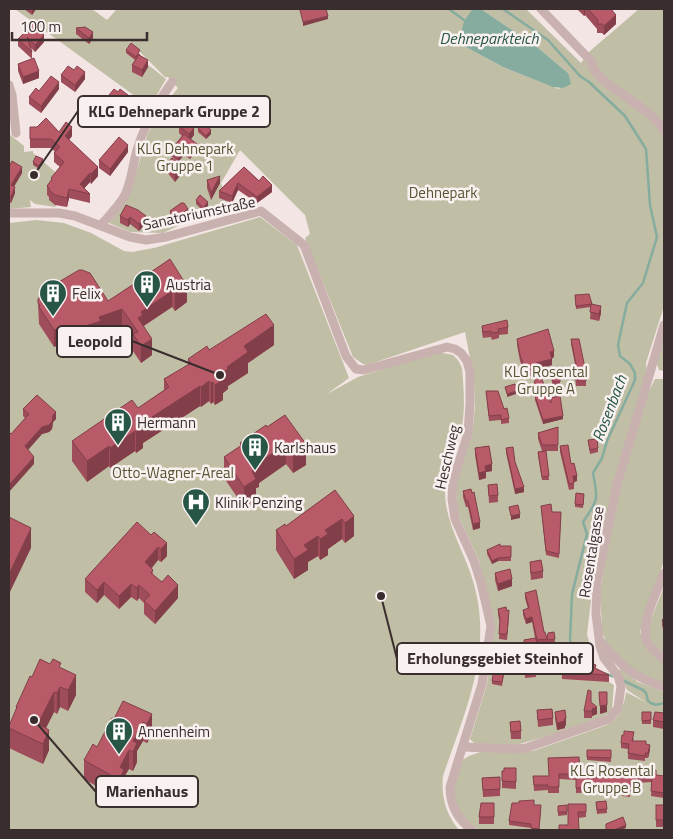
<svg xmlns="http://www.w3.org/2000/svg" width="673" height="839" viewBox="0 0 673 839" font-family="'Titillium Web',sans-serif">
<rect width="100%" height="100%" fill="#f2e5e3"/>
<g fill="#c0bea4">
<polygon points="15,9 92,9 107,20 117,9 479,9 472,10 464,46 503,67 559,89 568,73 537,47 481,9 526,9 581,63 590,51 639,9 664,9 664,306 646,363 647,373 593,583 587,634 593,658 567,647 585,667 614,685 612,710 605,716 552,735 516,745 475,744 470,739 487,684 495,626 479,561 460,519 456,506 457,478 472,434 475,407 474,379 465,332 367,365 363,364 353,357 305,238 310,234 305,215 240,150 221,183 227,201 225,204 163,233 130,232 109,223 129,196 148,133 166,103 178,88 168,77 165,77 126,38 147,64 166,79 150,107"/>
<polygon points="9,134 24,146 24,152 33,151 33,153 67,182 66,191 55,207 35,204 30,200 31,207 9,209"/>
<path d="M260 217 297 245 349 378 327 394 358 377 438 352 453 355 458 360 462 368C464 391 466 417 459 439 454 456 445 472 445 491 445 524 464 550 473 581 494 651 465 711 443 776 441 797 446 814 459 830H9V223L36 220 64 223 91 233 124 251 132 252 154 248Z"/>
<polygon points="664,336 664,371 659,370 657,364"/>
<polygon points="655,379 664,379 664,561 640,631 642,640 664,663 664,684 643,676 627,666 606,642 602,631 601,610 600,593 604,567 621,486 648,393"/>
<path d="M664 586V653C659 650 653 645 650 639 645 627 660 599 664 586Z"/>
<path d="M620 668 638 682 664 692V830H480C465 824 451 805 453 788 454 779 460 769 462 760L469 756 483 751H533L607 725C620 718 624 706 626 692L647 703 627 690 619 671Z"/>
</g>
<path fill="#85ac9e" d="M481 9 537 47 568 73 571 84 563 88 553 87 503 67 464 46C459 30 462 23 472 10Z"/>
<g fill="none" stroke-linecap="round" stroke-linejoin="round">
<g stroke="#85ac9e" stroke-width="2.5">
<polyline points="449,9 464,20"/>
<path d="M503 9 548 40 580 76 589 82 625 116 646 149 650 205 657 237 643 283 627 303 618 345 620 356 630 364 635 373V380L607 441 602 458 593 473C598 499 599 499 583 522L587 534 572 594 570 640 575 656 579 659"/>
<polyline points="603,673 615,677"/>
<path d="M622 680 643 690 646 693 648 701C654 706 657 705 664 703"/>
</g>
<g stroke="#c9b1b0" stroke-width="9">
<path d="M541 9 591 61C596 87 650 104 664 131"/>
<polyline points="9,85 12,95 16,133"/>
<path d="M9 213H59L75 216 130 237 146 240 166 237 261 211 304 245 346 356 356 369 364 370 447 347 455 349 461 353 467 361 470 372V404L468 433 453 481 452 499 455 519 474 561 481 583 491 626 482 684 450 787C450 805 457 819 472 830"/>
<path d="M101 225C109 216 119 206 125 195 132 180 133 162 138 147 145 124 158 102 172 82"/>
<path d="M664 573C658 589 639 626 647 642 650 649 658 654 664 659"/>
<path d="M600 641C621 666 633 677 664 687"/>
<polyline points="463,747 515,749 526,748 609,719 618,708 621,686 618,676 604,658 600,646 596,614 597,581 617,485 664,325"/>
</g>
</g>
<g fill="#9f4d5a">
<polygon points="24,9 36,9 32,15"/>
<polygon points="577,9 611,9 616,24 604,35 602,33 597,33 597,29 585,15 584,16"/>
<polygon points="33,24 44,42 35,52 30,47 32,52 32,59 39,78 23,84 18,71 18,64 32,59 18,46 18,39"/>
<polygon points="76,28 93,38 89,44 76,34"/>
<polygon points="126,50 140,54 140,55 148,67 142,77 132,72 132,65 135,60 126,53"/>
<polygon points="61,75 85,79 75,92 61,82"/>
<polygon points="59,89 41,113 29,104 29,97 39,91"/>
<polygon points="118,92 128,95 128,107 119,118 117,117 114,121 106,114 105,100"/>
<polygon points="179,126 194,135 191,139 197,150 190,159 184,155 178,162 171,156 171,150 182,136 179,133"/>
<polygon points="30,127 59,132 72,136 69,140 98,176 91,184 90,182 84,188 90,194 90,203 69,198 67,207 55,205 49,200 49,197 47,195 47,186 51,181 51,178 60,167 54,162 54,153 55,152 51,148 30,148"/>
<polygon points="198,128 211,134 206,139 198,132"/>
<polygon points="128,152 110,176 99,168 99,160"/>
<polygon points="33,162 43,163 39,169 33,165"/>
<polygon points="167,164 182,173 175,182 167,172"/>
<polygon points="9,167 22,173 14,187 15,193 11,203 9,202"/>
<polygon points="244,167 272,192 257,203 238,190 232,203 219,198 219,191"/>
<polygon points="207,180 220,183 211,200 207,188"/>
<polygon points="196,200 208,206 203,211 196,204"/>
<polygon points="126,205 146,223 139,231 130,224 128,227 120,223 120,216"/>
<polygon points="170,211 188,216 175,226 170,218"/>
<polygon points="170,259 187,302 175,311 172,307 144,326 152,355 141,363 133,351 133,342 122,325 101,333 101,337 72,346 71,343 63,348 60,344 54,347 39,324 38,303 108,301 135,283 135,280 148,274"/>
<polygon points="575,295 592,304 601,313 599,321 590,319 591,307 576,309"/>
<polygon points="482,326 508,327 508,334 499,335 499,338 492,340 491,337 483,338 482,333"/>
<polygon points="517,339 554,357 552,358 552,365 538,369 538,371 545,387 545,390 534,387 534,384 537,373 526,378 520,361 517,345"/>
<polygon points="571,339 586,381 586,386 576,386 575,374 575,369 576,369 571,344"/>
<polygon points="274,345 248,363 248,373 228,386 228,389 223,393 223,400 215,405 213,402 211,404 209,401 201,407 200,406 143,443 143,448 136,453 135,451 110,468 109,466 87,482 72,461 72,441 138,408 164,390 164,379 188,365 188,359 209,350"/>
<rect x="552" y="371" width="8" height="14"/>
<polygon points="486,391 509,418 509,423 501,424 501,420 489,421"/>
<polygon points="535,396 551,403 563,419 543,424 535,400"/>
<polygon points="23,409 56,419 53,422 52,429 49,432 42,434 28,450 34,464 11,434 25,418 23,416"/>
<polygon points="285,415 306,465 293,473 286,464 259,483 259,487 256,488 256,499 244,507 224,478 224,457 240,446 240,443 267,427"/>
<polygon points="558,427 558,451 546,451 549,480 542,480 538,455 538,452 542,451 538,439 538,433"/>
<polygon points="588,440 598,448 598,452 590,454"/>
<polygon points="560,446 571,464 577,481 574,482 574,489 569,490 560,452"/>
<polygon points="475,448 492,471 486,472 486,478 479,480 475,455"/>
<polygon points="506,448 515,462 524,492 515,494 506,453"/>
<polygon points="488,485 498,495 498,502 489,503"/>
<polygon points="335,490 354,536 345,543 342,539 328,549 328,555 320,560 318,556 308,562 308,570 294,579 276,550 276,530 286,526"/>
<polygon points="463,491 480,528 473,530 468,507 466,507 463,497"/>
<polygon points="584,498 583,508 575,507 575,504"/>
<polygon points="541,506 552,512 561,512 559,558 546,555"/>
<polygon points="137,522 167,556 161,562 158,560 152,568 153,575 178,598 155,624 144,614 144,603 139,598 137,601 131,597 119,609 104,595 97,603 85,592 85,579"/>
<polygon points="500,546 511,546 511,561 498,561 492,564 487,554 487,550"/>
<polygon points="530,562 543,571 543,578 531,580 530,569"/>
<polygon points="495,573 512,586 498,591 495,580"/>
<polygon points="525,593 547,639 547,643 537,644 537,653 534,654 536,677 525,678 524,660 526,659 524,640 535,638 532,622 526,624 523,615 523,610 528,609 525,598"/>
<polygon points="498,609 507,611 509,616 507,640 499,639 500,623 498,615"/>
<polygon points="664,618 664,630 662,626 662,620"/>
<polygon points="554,632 555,643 547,643 548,633"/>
<polygon points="568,663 596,669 609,675 609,682 562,679 562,672 568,669"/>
<polygon points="50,664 61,668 76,695 68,711 60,707 57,714 54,712 46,728 49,750 43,764 9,748 9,726 16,711 16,707 32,677"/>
<polygon points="504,674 502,686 492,684 492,681"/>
<polygon points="591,702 597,714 592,716 592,718 584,718 584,711"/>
<polygon points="537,710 553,718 553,725 538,727"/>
<polygon points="555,712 566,725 565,726 565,728 557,730 555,719"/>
<rect x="642" y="712" width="9" height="12"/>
<polygon points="664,713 664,729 653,727 653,720"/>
<polygon points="152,714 152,733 147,743 143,741 137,751 137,762 133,771 129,769 124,777 124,788 119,799 84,779 84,760 97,747 114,719"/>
<polygon points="510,722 521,731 521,739 511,739"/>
<polygon points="634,738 633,741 646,744 650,750 648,758 645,758 645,761 628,759 628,749 621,748 621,743"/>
<polygon points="587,750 611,750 611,762 587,760"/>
<polygon points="579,757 580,779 656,775 664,776 664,798 651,796 652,782 635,783 635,788 630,788 630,797 622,796 622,789 601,789 601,792 576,793 576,780 559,779 559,793 548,793 548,790 534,791 533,776 549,776"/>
<polygon points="516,768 516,789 502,788 502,771"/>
<polygon points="500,777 500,796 483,797 482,778"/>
<polygon points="606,801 607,813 597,814 596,802"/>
<polygon points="494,803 494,824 479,824 479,817"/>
<polygon points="568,804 586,804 586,817 578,818"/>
<polygon points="534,805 541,810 539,830 531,830 531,828 509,825 509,821"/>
<polygon points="567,805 567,815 558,816 558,806"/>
<rect x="656" y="805" width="8" height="22"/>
</g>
<g fill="#823f4a">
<polygon points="32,9 36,9 32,15"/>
<polygon points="584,9 585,9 585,15 584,16"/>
<polygon points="616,15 616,24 604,35 604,26"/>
<polygon points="328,16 328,19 303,26 303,22"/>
<polygon points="93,32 93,38 89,44 89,38"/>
<polygon points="44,35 44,42 35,52 35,45"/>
<polygon points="148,60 148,67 142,77 142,70"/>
<polygon points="39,71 39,78 23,84 23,77"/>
<polygon points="85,72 85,79 75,92 75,85"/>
<polygon points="59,82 59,89 41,113 41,106"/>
<polygon points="128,95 128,107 119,118 119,111"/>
<polygon points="117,110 117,117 114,121 114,113"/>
<polygon points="72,127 72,136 65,145 65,136"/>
<polygon points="194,128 194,135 189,141 189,134"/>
<polygon points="211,130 211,134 206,139 206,136"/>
<polygon points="197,144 197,150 190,159 190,153"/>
<polygon points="128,145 128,152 110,176 110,169"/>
<polygon points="184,149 184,155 178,162 178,156"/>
<polygon points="43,159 43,163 39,169 39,166"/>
<polygon points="182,166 182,173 175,182 175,175"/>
<polygon points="22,167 22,173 11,191 11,185"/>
<polygon points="98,167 98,176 91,184 91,174"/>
<polygon points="90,173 90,182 81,192 80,184"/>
<polygon points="220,176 220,183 211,200 211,193"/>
<polygon points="238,183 238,190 232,203 232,196"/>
<polygon points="272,185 272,192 257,203 257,197"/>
<polygon points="15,187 15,193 11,203 11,197"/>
<polygon points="69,189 69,198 67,207 67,198"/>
<polygon points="208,202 208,206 203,211 203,208"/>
<polygon points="188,209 188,216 175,226 175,219"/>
<polygon points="146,216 146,223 139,231 139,224"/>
<polygon points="130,217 130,224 128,227 128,220"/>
<polygon points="187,286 187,302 175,311 175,294"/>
<polygon points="172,291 172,307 143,326 138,318 141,312"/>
<polygon points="601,306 601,313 599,321 599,314"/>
<polygon points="122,309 122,325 101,333 101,337 72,346 72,330 99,317"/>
<polygon points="274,325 274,345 248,363 248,373 228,386 228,389 223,393 223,400 215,405 215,385 219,375 227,367 244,346"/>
<polygon points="71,327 71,343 63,348 63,332"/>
<polygon points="60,328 60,344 54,347 54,330"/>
<polygon points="152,339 152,355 141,363 141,346"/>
<polygon points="554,351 554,357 550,359 550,352"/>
<polygon points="552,359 552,365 538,369 538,373 526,378 526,371 536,363"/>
<polygon points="209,381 209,401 201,407 201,387"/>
<polygon points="213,382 213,402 211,404 211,383"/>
<polygon points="200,386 200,406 143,443 143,448 136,453 136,432 141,424"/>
<polygon points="516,391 516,394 507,397 507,394"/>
<polygon points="56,412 56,419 53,422 52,429 49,432 42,434 25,453 25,446"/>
<polygon points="563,416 563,419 543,424 543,420"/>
<polygon points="135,431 135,451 110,468 110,448"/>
<polygon points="286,444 286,464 259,483 259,487 256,488 256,499 244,507 244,487 252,471 257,464"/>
<polygon points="306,444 306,465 293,473 293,453"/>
<polygon points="109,446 109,466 87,482 87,461"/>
<polygon points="34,457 34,464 9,492 9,485"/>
<polygon points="492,464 492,471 486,472 486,478 479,480 479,473 485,466"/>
<polygon points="573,476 577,476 577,481 573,482"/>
<polygon points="524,487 524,492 515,494 515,489"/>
<polygon points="520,514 520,518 511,520 511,516"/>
<polygon points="354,516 354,536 345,543 345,523"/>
<polygon points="342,519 342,539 328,549 328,555 320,560 320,539 325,530"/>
<polygon points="480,522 480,528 473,530 473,524"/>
<polygon points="31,528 31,548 9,594 9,574"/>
<polygon points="318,536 318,556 308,562 308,570 294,579 294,559 304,545"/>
<polygon points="167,543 167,556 161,562 161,549"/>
<polygon points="158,547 158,560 145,575 145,562"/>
<polygon points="498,558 498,561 492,564 492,561"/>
<polygon points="512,579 512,586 498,591 498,584"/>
<polygon points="104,582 104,595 97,603 97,590"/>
<polygon points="131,584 131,597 119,609 119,596"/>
<polygon points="139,585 139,598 137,601 137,588"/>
<polygon points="178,585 178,598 155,624 155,611"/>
<polygon points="532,617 532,622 526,624 526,619"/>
<polygon points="76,675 76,695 68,711 68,690"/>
<polygon points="60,687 60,707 57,714 57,693"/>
<polygon points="54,692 54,712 39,742 38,724"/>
<polygon points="607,692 607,712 600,714 600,706"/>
<polygon points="597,707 597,714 592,716 592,709"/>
<polygon points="152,714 152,733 147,743 147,724"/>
<polygon points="566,718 566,725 565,726 565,728 557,730 557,723"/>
<polygon points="143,722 143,741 137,751 137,762 133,771 133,741"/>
<polygon points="49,730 49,750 43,764 43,744"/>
<polygon points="650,745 650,750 648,758 648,753"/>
<polygon points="129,750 129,769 124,777 124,788 119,799 120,767"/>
<polygon points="626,825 626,828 621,830 616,830 616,829"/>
</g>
<g fill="#b95a69" stroke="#823f4a">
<polygon points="303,9 326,9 328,16 303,22 300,10"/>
<polygon points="588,9 611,9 616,15 604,26 602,24 597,24 598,20"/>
<polygon points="33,24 44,35 35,45 27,37 32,52 18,39"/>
<polygon points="85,27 93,32 89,38 76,28"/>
<polygon points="131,43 140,50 136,57 126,50"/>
<polygon points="139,55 148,60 142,70 132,65"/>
<polygon points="34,58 39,71 23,77 18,64"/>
<polygon points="68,66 74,70 77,66 85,72 75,85 61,75"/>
<polygon points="51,76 59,82 41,106 29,97 36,88 39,91"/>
<polygon points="114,89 118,92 120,89 128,95 126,98 128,100 119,111 117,110 114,113 106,107 109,104 105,100"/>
<polygon points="46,118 59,132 66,122 72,127 65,136 98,167 91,174 90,173 80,184 90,194 69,189 67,198 55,195 49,190 50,189 47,186 52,179 51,178 64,162 54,153 60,147 51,139 30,139 30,127 37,127"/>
<polygon points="184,120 194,128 189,134 179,126"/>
<polygon points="203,123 211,130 206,136 198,128"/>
<polygon points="184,134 197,144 190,153 184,149 178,156 171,150"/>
<polygon points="119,137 128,145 110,169 99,160"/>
<polygon points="36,156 43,159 39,166 33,162"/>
<polygon points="172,158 182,166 175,175 167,164"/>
<polygon points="12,161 22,167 11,185 15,187 11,197 9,196 9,167"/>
<polygon points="244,167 259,181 263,176 272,185 257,197 238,183 232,196 219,191"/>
<polygon points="220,176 211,193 207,180"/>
<polygon points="200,195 208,202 203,208 196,200"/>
<polygon points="181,203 184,203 188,209 175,219 170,211"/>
<polygon points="126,205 138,210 146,216 139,224 130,217 128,220 120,216"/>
<polygon points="170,259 187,286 175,294 172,291 141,312 143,315 138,318 152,339 141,346 133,334 138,332 122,309 99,317 101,321 72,330 71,327 63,332 60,328 54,330 39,307 40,306 38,303 38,299 41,295 52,286 79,270 82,270 90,273 108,301 137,282 135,280 147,272 148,274"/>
<polygon points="589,294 592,304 576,306 575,295"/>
<polygon points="591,304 601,306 599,314 590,312"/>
<polygon points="266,314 274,325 244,346 248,352 227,367 228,369 219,375 223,380 215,385 213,382 211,383 209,381 201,387 200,386 141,424 143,427 136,432 135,431 110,448 109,446 87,461 72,441 132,400 138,408 169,387 164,379 191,363 188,359 207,346 209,350"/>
<polygon points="507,320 508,327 498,329 499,332 492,333 491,331 483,332 482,326"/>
<polygon points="548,329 554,351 550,352 552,359 536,363 538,367 526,371 520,355 517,339"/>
<polygon points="571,339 579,339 585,368 586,381 576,381 575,369 577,369"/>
<polygon points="538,370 545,387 534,384"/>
<polygon points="552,371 560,371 560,382 552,381"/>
<polygon points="515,384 516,391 507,394 505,387"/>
<polygon points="486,391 498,391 504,409 507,408 509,418 501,420 501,415 489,416"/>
<polygon points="547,392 551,403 551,398 560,396 563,416 543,420 535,396"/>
<polygon points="37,395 56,412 53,415 52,422 49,425 42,427 25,446 34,457 9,485 9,432 11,434 29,414 23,409"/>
<polygon points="285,415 306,444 293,453 286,444 257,464 259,466 252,471 256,479 244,487 224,457 242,445 240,443 266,425 267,427"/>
<polygon points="558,427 558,445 542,445 538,433"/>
<polygon points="597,439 598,448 590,450 588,440"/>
<polygon points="568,445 571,464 574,463 577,476 573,476 574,483 569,484 560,446"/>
<polygon points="489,446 492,464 485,466 486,471 479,473 475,448"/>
<polygon points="513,447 515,462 524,487 515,489 506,448"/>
<polygon points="546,451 549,476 542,477 538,452"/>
<polygon points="497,484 498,495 489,496 488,485"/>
<polygon points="471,489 472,493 474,492 480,522 473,524 468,501 466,501 463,491"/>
<polygon points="335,490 354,516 345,523 342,519 325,530 328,534 320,539 318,536 304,545 308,550 294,559 276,530 285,524 286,526"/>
<polygon points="576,493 584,494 583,505 575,504"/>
<polygon points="551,504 552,512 561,512 559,554 546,551 541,506"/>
<polygon points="518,505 520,514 511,516 509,507"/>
<polygon points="9,517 31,528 9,574"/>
<polygon points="137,522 151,535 154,532 167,543 161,549 158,547 145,562 153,570 151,573 162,582 168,575 178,585 155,611 144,601 150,595 139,585 137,588 131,584 119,596 104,582 97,590 85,579"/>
<polygon points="500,544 500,546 511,546 511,557 498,558 492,561 487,550"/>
<polygon points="541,560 543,571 531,573 530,562"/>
<polygon points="510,569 512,579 498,584 495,573"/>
<polygon points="536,590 544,632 545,632 547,639 537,640 532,617 526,619 523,610 529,608 525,593"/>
<polygon points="506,607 507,611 509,610 507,634 499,634 500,619 498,609"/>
<polygon points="664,618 664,623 662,620"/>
<polygon points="554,632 555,639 547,640 548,633"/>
<polygon points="536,638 537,646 533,647 536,669 525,670 524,660 527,659 524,640"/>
<polygon points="571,655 596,665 595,668 609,675 562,672 577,666 577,664 570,665 568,663"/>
<polygon points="40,659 50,664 53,659 61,663 59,667 76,675 68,690 60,687 57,693 54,692 38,724 49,730 43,744 9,728 9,726 17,707 16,707 30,676 32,677"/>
<polygon points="494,669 504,671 502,682 492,681"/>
<polygon points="588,690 591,691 591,702 597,707 592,709 592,711 584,711"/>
<polygon points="599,692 607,692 607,705 600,706"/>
<polygon points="123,701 152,714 147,724 143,722 133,741 137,743 133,752 129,750 120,767 124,770 119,780 84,760 93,744 97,747 112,718 114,719"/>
<polygon points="552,709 553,718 538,720 537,710"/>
<polygon points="565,710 566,718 564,719 565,721 557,723 555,712"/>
<polygon points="642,712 651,712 651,720 642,721"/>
<polygon points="655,712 664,713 664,722 653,720"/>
<polygon points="520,721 521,731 511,732 510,722"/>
<polygon points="624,731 634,732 632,741 646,741 646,744 650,745 648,753 645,753 645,756 628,753 629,744 621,743 622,735 624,735"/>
<polygon points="587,750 611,750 611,758 587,757"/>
<polygon points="579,757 580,774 559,774 559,787 548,787 548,785 534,785 533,776 549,776 548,758"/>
<polygon points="504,768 516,768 516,782 502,781 502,771 504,771"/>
<polygon points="656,770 656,775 664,776 664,793 651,791 652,777 635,778 635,783 630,783 630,792 622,791 623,784 601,784 601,787 576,788 576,779 620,776 620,772"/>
<polygon points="500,777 500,789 483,790 482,778"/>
<polygon points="534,800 534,805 541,805 539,829 531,828 531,824 509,821 512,803 519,803 519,801"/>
<polygon points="606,801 607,809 597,810 596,802"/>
<polygon points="481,803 494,803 494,817 479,817"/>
<polygon points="568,804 586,804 586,812 578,812 579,830 559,830 559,825 568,825"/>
<polygon points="567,805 567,812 558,812 558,806"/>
<rect x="656" y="805" width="8" height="15"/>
<polygon points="623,817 626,825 616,829 617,830 606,830 606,824"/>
</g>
<defs>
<g id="building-pin" transform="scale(1.4375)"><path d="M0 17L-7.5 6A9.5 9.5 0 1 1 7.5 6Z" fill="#275646" stroke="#f9f1f0"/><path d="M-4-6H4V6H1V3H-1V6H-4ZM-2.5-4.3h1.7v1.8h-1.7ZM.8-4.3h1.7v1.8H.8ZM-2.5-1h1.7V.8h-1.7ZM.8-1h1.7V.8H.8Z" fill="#fff"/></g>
<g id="hospital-pin" transform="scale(1.4375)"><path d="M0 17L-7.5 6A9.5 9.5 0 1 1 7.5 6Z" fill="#275646" stroke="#f9f1f0"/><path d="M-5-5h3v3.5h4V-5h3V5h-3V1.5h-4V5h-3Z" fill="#fff"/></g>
</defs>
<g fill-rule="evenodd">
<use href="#building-pin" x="147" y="284"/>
<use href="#building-pin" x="53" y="293"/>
<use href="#building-pin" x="118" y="422"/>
<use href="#building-pin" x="255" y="447"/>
<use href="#hospital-pin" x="196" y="502"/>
<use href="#building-pin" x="119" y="731"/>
</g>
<g text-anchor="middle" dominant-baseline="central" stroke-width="5" stroke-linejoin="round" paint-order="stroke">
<g font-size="15" fill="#555433" stroke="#f9f1f0">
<text x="185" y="148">KLG Dehnepark<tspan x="185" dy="17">Gruppe 1</tspan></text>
<text x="443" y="192">Dehnepark</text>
<text x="546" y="371">KLG Rosental<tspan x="546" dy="17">Gruppe A</tspan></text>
<text x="173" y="472">Otto-Wagner-Areal</text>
<text x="612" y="770">KLG Rosental<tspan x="612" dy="17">Gruppe B</tspan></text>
</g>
<g font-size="15" fill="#392d2e" stroke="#f9f1f0">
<text transform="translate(199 213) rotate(-12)">Sanatoriumstraße</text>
<text transform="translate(447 457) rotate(-77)">Heschweg</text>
<text transform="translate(591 552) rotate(-81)">Rosentalgasse</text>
</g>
<g font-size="15" fill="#392d2e" stroke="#f9f1f0" text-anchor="start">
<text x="166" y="284">Austria</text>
<text x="72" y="293">Felix</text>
<text x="137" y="422">Hermann</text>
<text x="274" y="447">Karlshaus</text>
<text x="215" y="502">Klinik Penzing</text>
<text x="138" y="731">Annenheim</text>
</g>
<g font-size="16" font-style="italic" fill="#275646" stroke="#f9f1f0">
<text x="489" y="38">Dehneparkteich</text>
<text transform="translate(609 408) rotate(-69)">Rosenbach</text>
</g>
</g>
<path fill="none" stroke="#392d2e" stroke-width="2" d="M34 175L78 111M220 375L132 341M381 596L397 659M34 720L96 792"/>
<g fill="#392d2e" stroke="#f9f1f0" stroke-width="2">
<circle cx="34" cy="175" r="5"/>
<circle cx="220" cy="375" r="5"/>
<circle cx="381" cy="596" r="5"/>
<circle cx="34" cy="720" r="5"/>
</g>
<g fill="#f9f1f0" stroke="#392d2e" stroke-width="2">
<rect x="78" y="96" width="192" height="31" rx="5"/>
<rect x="57" y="326" width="75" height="31" rx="5"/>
<rect x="397" y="643" width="196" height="31" rx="5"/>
<rect x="96" y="776" width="102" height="31" rx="5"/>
</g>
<g font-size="16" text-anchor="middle" font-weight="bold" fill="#392d2e">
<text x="174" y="117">KLG Dehnepark Gruppe 2</text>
<text x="95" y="347">Leopold</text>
<text x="495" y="664">Erholungsgebiet Steinhof</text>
<text x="147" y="797">Marienhaus</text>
</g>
<rect width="673" height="839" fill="none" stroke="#392d2e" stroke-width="20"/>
<path d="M12 32v8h135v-8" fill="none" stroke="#392d2e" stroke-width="2.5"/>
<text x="20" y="32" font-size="15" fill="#392d2e" stroke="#f9f1f0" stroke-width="4" paint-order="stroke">100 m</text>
</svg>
